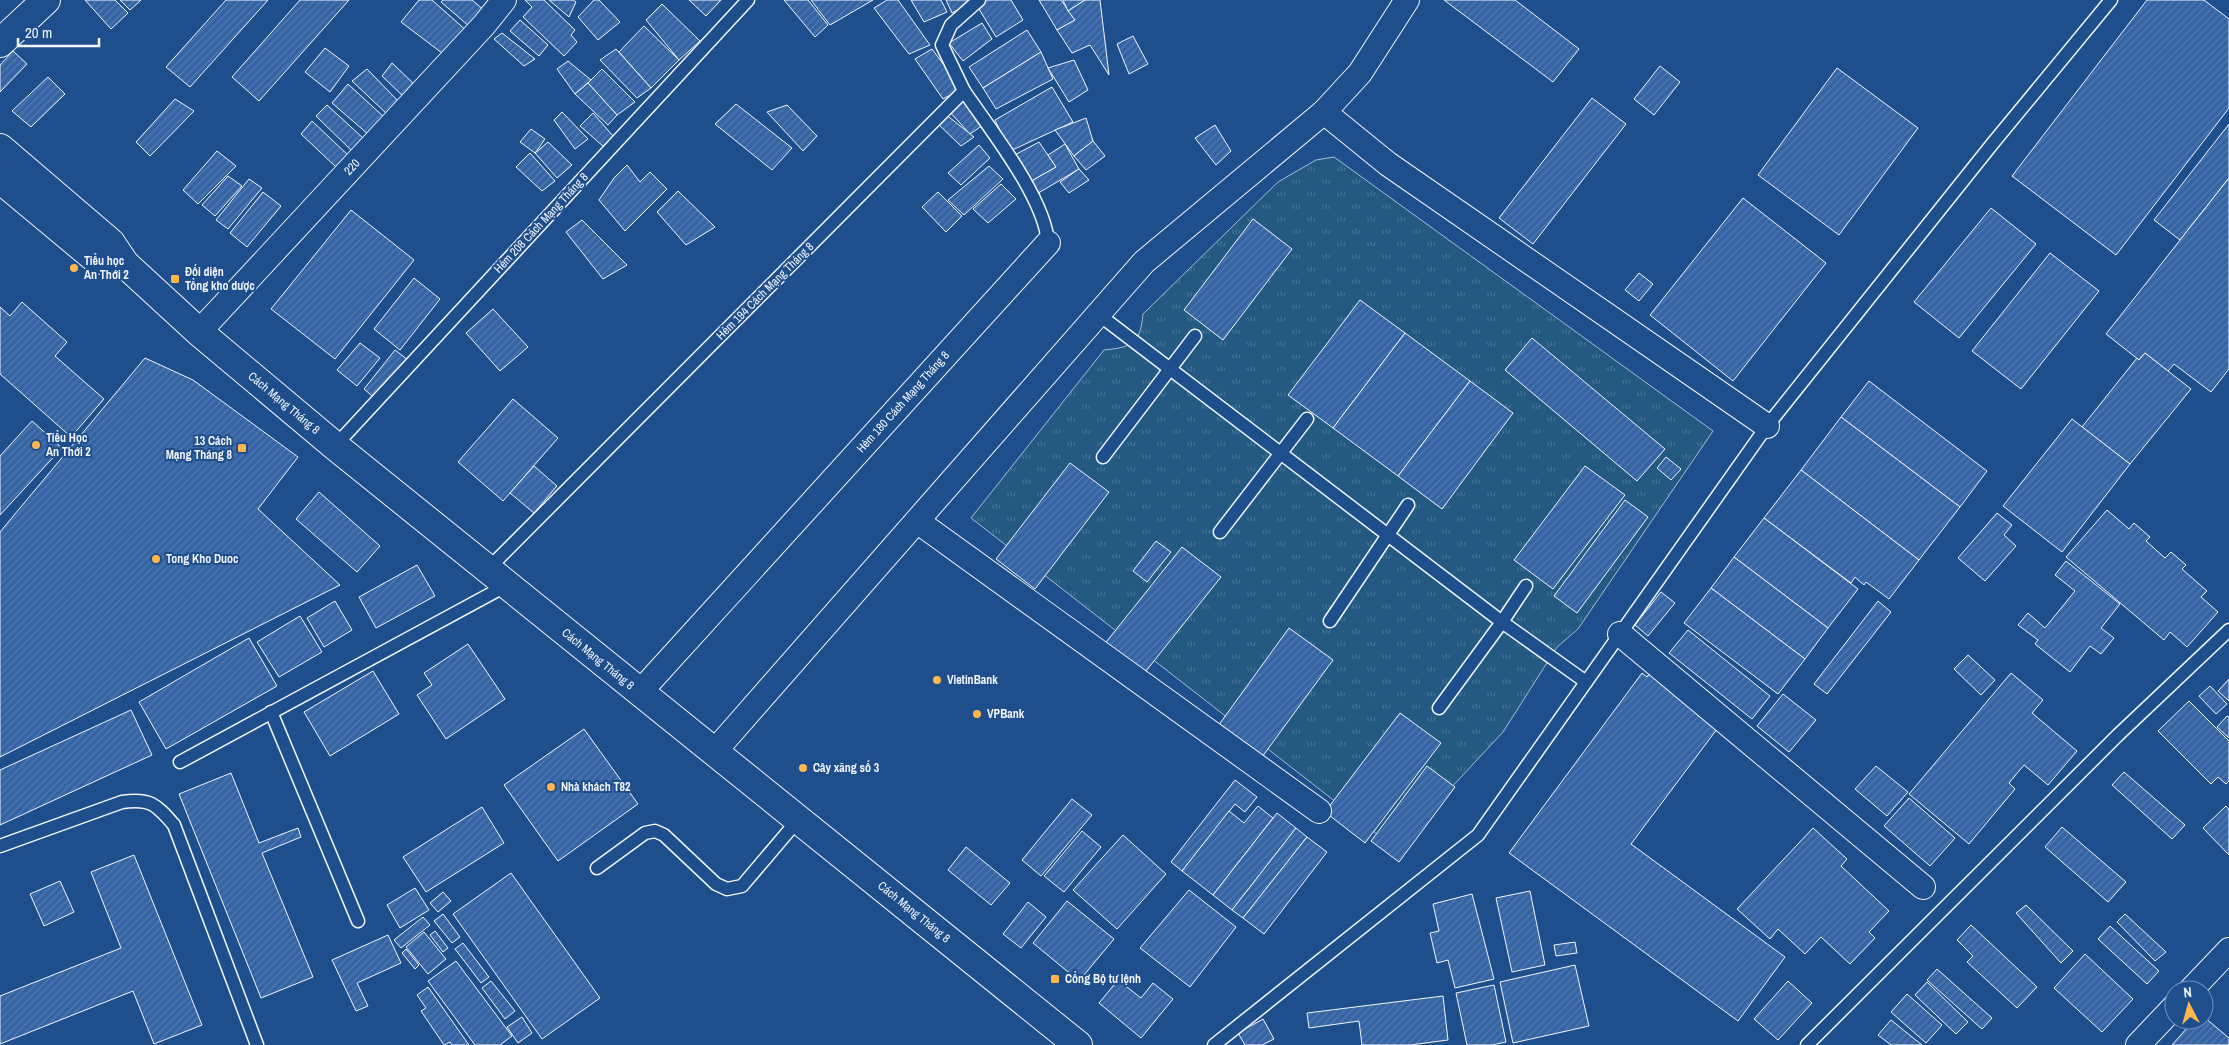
<svg xmlns="http://www.w3.org/2000/svg" width="2229" height="1045" viewBox="0 0 2229 1045" font-family="'Archivo Narrow',sans-serif">
<defs>
<pattern id="grass-tufts" width="24" height="20" patternUnits="userSpaceOnUse" patternTransform="scale(1.25)"><rect width="24" height="20" fill="#245a82"/><path d="M3 7l-1-3M5 7V3M7 7l1-3M15 17l-1-3M17 17v-4M19 17l1-3" fill="none" stroke="#447295"/></pattern>
<pattern id="building-hatch" width="6" height="6" patternUnits="userSpaceOnUse" patternTransform="scale(1.25)"><rect width="6" height="6" fill="#3563a3"/><path d="M-1 1l2-2M0 6l6-6M5 7l2-2" fill="none" stroke="#537ab1"/></pattern>
</defs>
<rect width="100%" height="100%" fill="#1f4e8c"/>
<path fill="url(#grass-tufts)" stroke="#a8bbd7" d="M1334 157 1713 431 1578 629 1557 647 1503 732 1395 848 971 518 1104 350C1133 347 1140 344 1143 314L1278 182 1316 160Z"/>
<g fill="url(#building-hatch)" stroke="#f2f6ff">
<polygon points="85,0 115,0 128,13 111,29"/>
<polygon points="120,0 141,0 130,10"/>
<polygon points="226,0 268,0 190,87 166,67"/>
<polygon points="300,0 349,0 259,101 232,77"/>
<polygon points="419,0 432,0 468,32 442,53 401,22"/>
<polygon points="443,0 472,0 485,11 470,27 441,2"/>
<polygon points="525,0 544,0 575,30 571,35 577,42 564,56 523,17 532,7"/>
<polygon points="549,0 573,0 576,2 569,17"/>
<polygon points="594,0 599,0 620,22 598,40 578,17"/>
<polygon points="689,0 721,0 706,16"/>
<polygon points="784,0 808,0 828,25 815,37"/>
<polygon points="811,0 873,0 830,25"/>
<polygon points="887,0 898,0 930,45 909,54 874,8"/>
<polygon points="911,0 941,0 947,12 924,22"/>
<polygon points="946,0 975,0 952,13"/>
<polygon points="983,0 1011,0 1023,20 996,37 976,4"/>
<polygon points="1039,0 1061,0 1075,20 1057,30"/>
<polygon points="1063,0 1085,0 1068,11"/>
<polygon points="1085,0 1100,0 1109,75 1090,45 1072,53 1057,30 1075,20 1068,11"/>
<polygon points="1444,0 1515,0 1579,49 1553,82"/>
<polygon points="2147,0 2204,0 2229,19 2229,108 2116,255 2012,176"/>
<polygon points="662,4 700,41 679,60 646,20"/>
<polygon points="520,20 548,45 539,56 510,31"/>
<polygon points="982,23 992,39 963,61 949,43"/>
<polygon points="644,26 679,60 651,88 619,52"/>
<polygon points="1027,30 1041,52 983,88 969,67"/>
<polygon points="502,33 535,59 524,66 494,39"/>
<polygon points="1133,36 1148,64 1129,74 1117,44"/>
<polygon points="325,48 349,66 330,92 305,72"/>
<polygon points="616,49 651,88 637,98 600,60"/>
<polygon points="932,49 962,89 943,99 915,59"/>
<polygon points="13,51 27,64 0,92 0,65"/>
<polygon points="1041,52 1053,79 996,109 983,88"/>
<polygon points="1074,60 1088,90 1069,102 1048,68"/>
<polygon points="568,61 591,80 575,94 557,69"/>
<polygon points="392,63 416,86 405,98 382,76"/>
<polygon points="1660,66 1680,82 1654,115 1634,99"/>
<polygon points="1837,68 1918,128 1839,235 1758,175"/>
<polygon points="367,69 400,103 388,115 352,81"/>
<polygon points="602,69 635,102 617,115 588,83"/>
<polygon points="48,77 65,94 31,127 12,111"/>
<polygon points="588,83 617,115 608,125 575,94"/>
<polygon points="348,84 385,118 369,135 332,103"/>
<polygon points="1052,87 1073,122 1010,151 995,120"/>
<polygon points="1592,98 1626,124 1533,244 1499,218"/>
<polygon points="175,99 194,111 150,156 136,142"/>
<polygon points="963,99 983,125 970,134 948,110"/>
<polygon points="736,104 792,148 772,170 715,124"/>
<polygon points="327,105 363,138 352,151 316,116"/>
<polygon points="787,105 817,136 803,151 767,112"/>
<polygon points="562,112 588,139 575,149 554,120"/>
<polygon points="593,113 613,136 603,146 580,126"/>
<polygon points="944,113 974,137 961,146 936,122"/>
<polygon points="1086,118 1093,141 1074,156 1055,130"/>
<polygon points="312,121 350,157 336,167 301,134"/>
<polygon points="2229,124 2229,178 2180,240 2154,220"/>
<polygon points="1215,125 1231,151 1216,165 1195,138"/>
<polygon points="531,129 545,139 535,153 520,142"/>
<polygon points="1093,141 1105,156 1086,170 1074,156"/>
<polygon points="548,142 572,165 557,178 535,153"/>
<polygon points="1039,142 1056,167 1028,183 1011,157"/>
<polygon points="1065,144 1079,169 1035,195 1028,183 1056,167 1048,155"/>
<polygon points="979,145 990,158 961,185 948,173"/>
<polygon points="217,151 236,166 198,204 183,190"/>
<polygon points="530,153 555,181 542,191 516,167"/>
<polygon points="627,165 640,182 650,172 667,189 625,231 599,200 614,178"/>
<polygon points="989,166 1003,179 964,215 948,200"/>
<polygon points="1079,169 1089,180 1069,193 1060,182"/>
<polygon points="228,176 242,186 215,216 202,205"/>
<polygon points="2229,178 2229,369 2211,392 2174,364 2168,371 2145,353 2139,360 2106,334"/>
<polygon points="249,179 262,188 228,229 216,220"/>
<polygon points="1001,184 1016,199 988,223 973,209"/>
<polygon points="678,191 715,227 686,245 657,212"/>
<polygon points="263,192 281,206 247,247 230,233"/>
<polygon points="938,192 962,216 946,232 922,207"/>
<polygon points="1743,198 1826,263 1733,381 1650,315"/>
<polygon points="1991,208 2036,244 1959,338 1914,302"/>
<polygon points="351,210 414,260 335,359 271,309"/>
<polygon points="1253,219 1292,249 1223,340 1184,310"/>
<polygon points="582,220 627,265 603,279 566,232"/>
<polygon points="2050,253 2099,291 2021,389 1972,351"/>
<polygon points="1639,273 1653,284 1639,301 1625,290"/>
<polygon points="414,278 440,299 400,350 374,329"/>
<polygon points="1360,300 1405,333 1333,428 1288,395"/>
<polygon points="22,302 67,342 55,356 104,399 71,437 0,374 0,307 10,316"/>
<polygon points="493,309 528,347 500,371 466,333"/>
<polygon points="1405,333 1470,381 1398,476 1333,428"/>
<polygon points="1532,338 1665,449 1637,481 1505,370"/>
<polygon points="360,343 380,358 357,386 337,370"/>
<polygon points="395,350 408,360 377,400 364,389"/>
<polygon points="2145,353 2191,389 2130,464 2082,427 2137,358 2139,360"/>
<polygon points="145,358 193,380 298,457 258,509 340,585 0,757 0,532"/>
<polygon points="1470,381 1513,413 1442,509 1398,476"/>
<polygon points="1869,381 1987,471 1960,507 1841,417"/>
<polygon points="513,399 558,438 503,501 458,462"/>
<polygon points="1841,417 1960,507 1919,560 1801,470"/>
<polygon points="2072,419 2130,464 2062,552 2003,506"/>
<polygon points="32,421 62,448 0,515 0,456"/>
<polygon points="1666,457 1681,469 1671,480 1657,468"/>
<polygon points="1070,463 1109,492 1035,589 996,559"/>
<polygon points="534,466 557,486 534,513 510,493"/>
<polygon points="1585,466 1625,495 1553,589 1514,560"/>
<polygon points="1801,470 1919,560 1889,599 1866,582 1864,585 1855,577 1851,583 1764,518"/>
<polygon points="319,492 380,546 357,572 296,519"/>
<polygon points="1625,500 1648,517 1577,613 1554,596"/>
<polygon points="2107,510 2129,529 2134,523 2150,537 2146,541 2165,558 2171,552 2186,565 2182,569 2207,591 2201,597 2218,612 2187,647 2170,632 2164,640 2066,557"/>
<polygon points="1997,513 2012,525 2004,535 2016,546 1985,581 1958,558"/>
<polygon points="1764,518 1858,589 1828,628 1734,557"/>
<polygon points="1156,541 1171,552 1147,582 1133,571"/>
<polygon points="1182,547 1221,577 1142,676 1103,646"/>
<polygon points="1734,557 1828,628 1805,659 1711,588"/>
<polygon points="2066,561 2120,604 2101,628 2114,638 2101,654 2090,646 2070,672 2035,644 2038,640 2018,625 2028,613 2045,628 2075,591 2055,575"/>
<polygon points="417,565 435,596 376,628 359,597"/>
<polygon points="1711,588 1805,659 1778,694 1684,623"/>
<polygon points="1661,592 1675,603 1648,636 1635,625"/>
<polygon points="335,601 352,630 324,647 307,618"/>
<polygon points="1878,601 1891,612 1827,694 1814,684"/>
<polygon points="300,616 322,652 279,677 257,642"/>
<polygon points="1289,628 1333,660 1262,757 1218,726"/>
<polygon points="1688,630 1770,696 1752,719 1669,653"/>
<polygon points="249,638 277,686 166,749 139,702"/>
<polygon points="468,644 505,699 446,739 417,695 432,685 424,673"/>
<polygon points="1968,655 1995,680 1981,695 1954,669"/>
<polygon points="1654,667 1717,729 1631,844 1785,957 1738,1021 1509,853 1642,673 1647,677"/>
<polygon points="373,671 399,714 330,756 304,712"/>
<polygon points="2011,673 2043,700 2032,713 2077,751 2048,785 2024,765 2009,783 2015,789 1969,844 1909,794"/>
<polygon points="2229,679 2229,701 2218,691"/>
<polygon points="2210,686 2227,704 2216,714 2199,696"/>
<polygon points="1783,694 1816,720 1789,752 1757,726"/>
<polygon points="2189,701 2229,741 2229,781 2226,784 2218,777 2211,784 2158,731"/>
<polygon points="131,710 152,755 0,825 0,770"/>
<polygon points="1400,713 1441,743 1365,843 1325,812"/>
<polygon points="2227,716 2229,717 2229,738 2217,727"/>
<polygon points="584,729 638,804 558,861 504,785"/>
<polygon points="1427,766 1455,787 1399,862 1371,841"/>
<polygon points="1876,766 1908,792 1887,816 1855,789"/>
<polygon points="2124,772 2185,825 2172,839 2112,785"/>
<polygon points="231,773 259,843 298,828 301,837 262,853 313,977 261,998 179,794"/>
<polygon points="1235,780 1257,797 1245,812 1235,804 1182,871 1171,862"/>
<polygon points="1909,798 1955,838 1930,866 1884,826"/>
<polygon points="1072,799 1092,815 1041,876 1022,860"/>
<polygon points="1258,806 1273,818 1213,895 1182,871 1229,811 1244,823"/>
<polygon points="2226,806 2229,810 2229,855 2203,828"/>
<polygon points="482,807 504,843 426,892 403,857"/>
<polygon points="1277,813 1296,828 1232,910 1213,895"/>
<polygon points="2062,827 2126,882 2108,902 2045,847"/>
<polygon points="1296,828 1307,837 1243,918 1232,910"/>
<polygon points="1813,828 1847,859 1841,866 1889,911 1869,932 1875,938 1850,964 1821,937 1805,954 1778,929 1770,939 1737,909"/>
<polygon points="1082,831 1101,847 1064,892 1044,876"/>
<polygon points="1123,835 1166,874 1117,929 1073,890"/>
<polygon points="1307,837 1327,852 1264,934 1243,918"/>
<polygon points="966,847 1010,883 991,905 948,870"/>
<polygon points="134,855 202,1025 154,1044 133,991 0,1044 0,996 121,948 91,872"/>
<polygon points="511,873 600,998 542,1039 453,914"/>
<polygon points="60,881 74,912 44,926 30,894"/>
<polygon points="415,888 429,910 400,928 387,905"/>
<polygon points="1189,890 1236,927 1190,987 1140,948"/>
<polygon points="1530,891 1545,965 1512,972 1496,898"/>
<polygon points="443,892 451,901 438,912 430,903"/>
<polygon points="1472,894 1494,979 1455,988 1448,960 1437,963 1430,933 1439,931 1433,904"/>
<polygon points="1067,901 1114,939 1079,981 1033,943"/>
<polygon points="1028,902 1046,917 1021,948 1003,934"/>
<polygon points="2026,905 2073,951 2061,963 2016,913"/>
<polygon points="443,914 460,937 452,943 434,921"/>
<polygon points="2125,914 2166,952 2155,961 2117,922"/>
<polygon points="423,917 430,925 401,948 394,940"/>
<polygon points="1971,925 2037,987 2017,1008 1967,962 1973,956 1957,940"/>
<polygon points="2110,926 2159,971 2147,984 2098,939"/>
<polygon points="435,931 448,948 443,952 430,935"/>
<polygon points="424,932 446,959 428,974 406,947"/>
<polygon points="388,935 401,963 357,983 368,1006 356,1011 332,960"/>
<polygon points="1575,942 1577,953 1556,956 1554,945"/>
<polygon points="463,943 489,977 481,983 455,949"/>
<polygon points="406,949 419,965 415,969 402,953"/>
<polygon points="2085,954 2133,999 2102,1032 2054,988"/>
<polygon points="456,961 512,1036 500,1045 475,1045 428,981"/>
<polygon points="1575,965 1589,1026 1513,1043 1500,982"/>
<polygon points="1937,969 1992,1018 1982,1029 1927,980"/>
<polygon points="1118,980 1141,998 1153,983 1173,999 1141,1038 1099,1003"/>
<polygon points="491,981 515,1011 505,1019 482,988"/>
<polygon points="1788,981 1812,1003 1778,1040 1754,1019"/>
<polygon points="1927,982 1968,1022 1956,1034 1915,995"/>
<polygon points="1494,985 1506,1042 1492,1045 1467,1045 1456,993"/>
<polygon points="428,987 469,1045 452,1045 450,1042 444,1045 421,1011 426,1008 417,995"/>
<polygon points="1907,994 1942,1025 1926,1043 1891,1012"/>
<polygon points="1443,996 1448,1040 1410,1045 1362,1045 1359,1021 1309,1028 1307,1013"/>
<polygon points="522,1017 532,1033 518,1043 507,1027"/>
<polygon points="2204,1017 2229,1038 2229,1045 2172,1045 2194,1020 2204,1020"/>
<polygon points="1263,1019 1274,1039 1262,1045 1245,1045 1238,1033"/>
<polygon points="1891,1020 1922,1045 1891,1045 1878,1035"/>
</g>
<g fill="none" stroke-linecap="round" stroke-linejoin="round">
<g stroke="#f2f6ff" stroke-width="15">
<g id="service">
<path d="M964 91C990 129 1045 198 1048 243"/>
<polyline points="1098,314 1502,622 1439,708"/>
<polyline points="335,446 748,0"/>
<polyline points="1103,457 1195,336"/>
<polyline points="1220,532 1307,419"/>
<polyline points="488,569 964,91 942,45 951,25 979,0"/>
<polyline points="1526,586 1502,622 1586,682"/>
<polyline points="1330,621 1408,505"/>
<polyline points="271,712 358,921"/>
<polyline points="180,762 507,585"/>
<path d="M0 846 122 802C150 798 156 804 174 825L257 1045"/>
<polyline points="597,868 645,833 655,831 664,835 716,884 727,889 742,886 798,820"/>
<polyline points="1214,1045 1478,835 1767,426 1993,143 2111,0"/>
<polyline points="1807,1045 2118,735 2229,630"/>
</g>
</g>
<g stroke="#f2f6ff" stroke-width="26">
<g id="minor">
<polyline points="1324,112 1360,73 1407,0"/>
<polyline points="199,332 484,25 504,0"/>
<polyline points="917,521 1319,811"/>
<polyline points="1620,634 1923,887"/>
<polyline points="640,692 1048,243"/>
<polyline points="714,752 1144,262 1324,112 1388,164 1767,426"/>
<polyline points="2191,990 2229,950"/>
<polyline points="2138,1045 2174,1007"/>
</g>
</g>
<g stroke="#f2f6ff" stroke-width="30">
<polyline id="tertiary" points="0,43 46,0"/>
</g>
<g stroke="#f2f6ff" stroke-width="30">
<g id="trunk">
<polyline points="0,148 111,243 125,264 199,332 335,446 1078,1045"/>
<polyline points="0,179 96,259 125,264"/>
</g>
</g>
<use href="#service" stroke="#1f4e8c" stroke-width="12"/>
<use href="#minor" stroke="#1f4e8c" stroke-width="24"/>
<use href="#tertiary" stroke="#1f4e8c" stroke-width="28"/>
<use href="#trunk" stroke="#1f4e8c" stroke-width="28"/>
</g>
<g fill="#ffb74d" stroke="#1f4e8c" stroke-width="2">
<circle cx="74" cy="268" r="5"/>
<rect x="170" y="274" width="10" height="10" rx="2.5"/>
<circle cx="36" cy="445" r="5"/>
<rect x="237" y="443" width="10" height="10" rx="2.5"/>
<circle cx="156" cy="559" r="5"/>
<circle cx="937" cy="680" r="5"/>
<circle cx="977" cy="714" r="5"/>
<circle cx="803" cy="768" r="5"/>
<circle cx="551" cy="787" r="5"/>
<rect x="1050" y="974" width="10" height="10" rx="2.5"/>
</g>
<g text-anchor="middle" dominant-baseline="central" stroke-width="4" stroke-linejoin="round" paint-order="stroke">
<g font-size="12" fill="#f2f6ff" stroke="#1f4e8c">
<text transform="translate(352 167) rotate(-47)">220</text>
<text transform="translate(541 223) rotate(-47)">Hẻm 208 Cách Mạng Tháng 8</text>
<text transform="translate(765 291) rotate(-45)">Hẻm 194 Cách Mạng Tháng 8</text>
<text transform="translate(903 402) rotate(-48)">Hẻm 180 Cách Mạng Tháng 8</text>
<text transform="translate(284 403) rotate(40)">Cách Mạng Tháng 8</text>
<text transform="translate(598 659) rotate(39)">Cách Mạng Tháng 8</text>
<text transform="translate(914 912) rotate(39)">Cách Mạng Tháng 8</text>
</g>
<g font-size="12" font-weight="bold" fill="#f2f6ff" stroke="#1f4e8c" text-anchor="start">
<text x="84" y="261">Tiểu học<tspan x="84" dy="14">An Thới 2</tspan></text>
<text x="185" y="272">Đối diện<tspan x="185" dy="14">Tổng kho dược</tspan></text>
<text x="46" y="438">Tiểu Học<tspan x="46" dy="14">An Thới 2</tspan></text>
<text x="232" y="441" text-anchor="end">13 Cách<tspan x="232" dy="14">Mạng Tháng 8</tspan></text>
<text x="166" y="559">Tong Kho Duoc</text>
<text x="947" y="680">VietinBank</text>
<text x="987" y="714">VPBank</text>
<text x="813" y="768">Cây xăng số 3</text>
<text x="561" y="787">Nhà khách T82</text>
<text x="1065" y="979">Cổng Bộ tư lệnh</text>
</g>
</g>
<g transform="translate(2189 1005) rotate(354)"><circle r="24" fill="#1f4e8c" stroke="#7391ba"/>
<path d="M0-4L9 19L0 12L-9 19Z" fill="#ffb74d"/>
<text y="-8" font-size="14" font-weight="bold" text-anchor="middle" fill="#f2f6ff">N</text>
</g>
<path d="M18 38v8h81v-8" fill="none" stroke="#f2f6ff" stroke-width="2.5"/>
<text x="25" y="38" font-size="15" fill="#f2f6ff" stroke="#1f4e8c" stroke-width="4" paint-order="stroke">20 m</text>
</svg>
